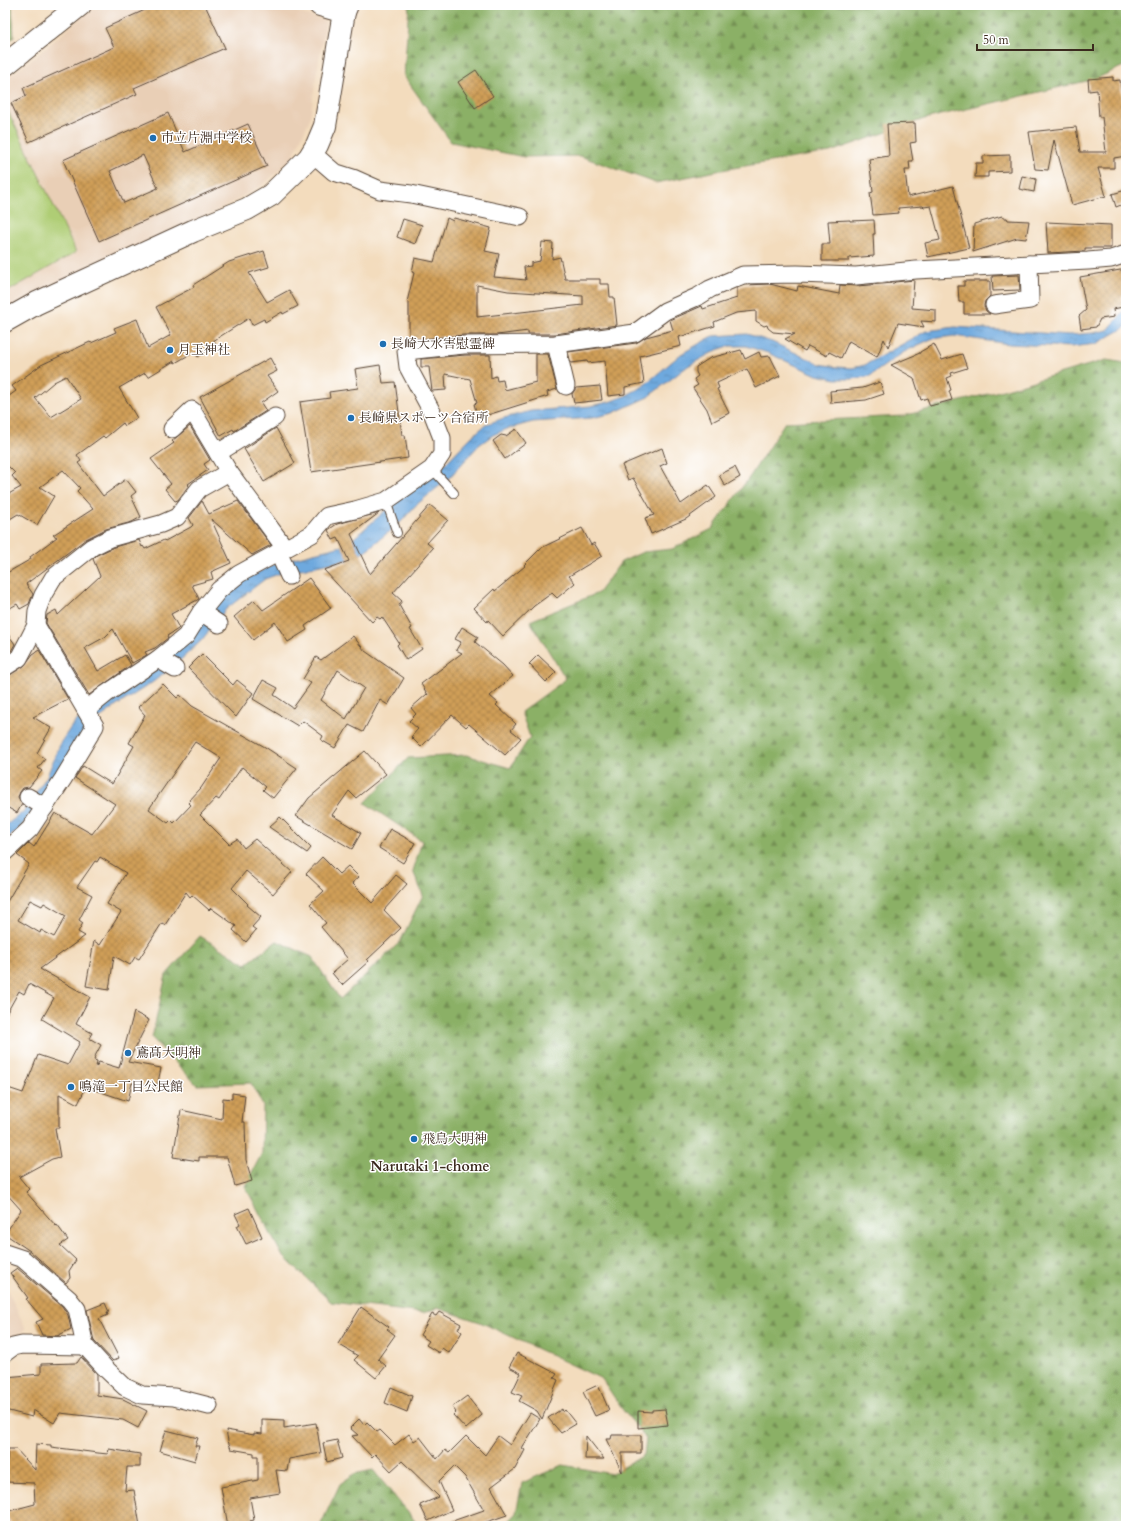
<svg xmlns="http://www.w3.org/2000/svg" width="1131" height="1531" viewBox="0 0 1131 1531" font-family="Cardo,'Noto Serif JP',serif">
<defs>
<pattern id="forest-firs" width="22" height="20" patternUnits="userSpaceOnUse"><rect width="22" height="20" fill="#8bb066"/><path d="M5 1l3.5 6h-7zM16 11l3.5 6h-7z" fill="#738f53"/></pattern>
<pattern id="water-ripples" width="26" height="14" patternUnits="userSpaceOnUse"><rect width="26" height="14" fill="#6ea9de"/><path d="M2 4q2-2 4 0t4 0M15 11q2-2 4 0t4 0" fill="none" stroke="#5c8ab3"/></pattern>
<pattern id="building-cross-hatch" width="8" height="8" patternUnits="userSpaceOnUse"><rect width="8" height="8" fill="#d09f58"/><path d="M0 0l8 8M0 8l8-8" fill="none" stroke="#aa8248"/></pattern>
</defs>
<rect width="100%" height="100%" fill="#fff"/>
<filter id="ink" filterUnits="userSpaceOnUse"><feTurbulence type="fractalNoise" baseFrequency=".025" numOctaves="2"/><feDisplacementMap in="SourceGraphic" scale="8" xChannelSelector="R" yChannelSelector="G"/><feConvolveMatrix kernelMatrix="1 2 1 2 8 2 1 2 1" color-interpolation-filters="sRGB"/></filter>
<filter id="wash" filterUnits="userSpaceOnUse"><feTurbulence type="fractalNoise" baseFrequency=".012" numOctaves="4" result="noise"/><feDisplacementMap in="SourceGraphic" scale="16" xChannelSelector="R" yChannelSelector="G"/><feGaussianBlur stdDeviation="0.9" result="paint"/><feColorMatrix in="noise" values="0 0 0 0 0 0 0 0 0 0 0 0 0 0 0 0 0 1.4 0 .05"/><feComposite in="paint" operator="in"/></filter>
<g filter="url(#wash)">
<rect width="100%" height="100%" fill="#f3dcbd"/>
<g fill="#e9cfb6">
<polygon points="99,5 276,5 326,21 317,71 310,118 292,159 263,185 211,215 5,310 5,79 36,56 83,16"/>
<polygon points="5,1285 26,1329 5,1346"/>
</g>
<polygon fill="#afcd75" stroke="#757c4a" points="5,105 76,252 5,293"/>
<g fill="url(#forest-firs)" stroke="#636d42">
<polygon points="5,5 11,5 12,6 14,37 5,44"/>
<polygon points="409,5 1126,5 1126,65 1095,79 924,119 830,152 727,169 656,183 580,156 524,157 451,142 404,76"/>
<polygon points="1106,360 1126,363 1126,1526 503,1526 516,1513 522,1483 563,1465 612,1474 644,1455 646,1438 622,1409 602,1379 480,1322 437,1308 423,1313 331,1302 282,1255 245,1186 262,1153 263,1106 251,1083 197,1085 152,1038 166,975 200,936 246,964 277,941 312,957 340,999 400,942 423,895 413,871 422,841 365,803 408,758 466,755 510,768 530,737 521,712 566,679 530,621 598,593 621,562 643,552 672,549 712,529 751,475 785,422 903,416 1003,390"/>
<polygon points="373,1470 419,1526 320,1526 340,1484 354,1474"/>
</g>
<polygon fill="url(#water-ripples)" stroke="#546a7e" points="1126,309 1126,327 1096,344 1071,347 1009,344 954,336 931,339 904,352 870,376 853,379 836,379 817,375 768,353 746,346 729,346 717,350 688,366 648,397 613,413 592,418 533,422 507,429 493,435 479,445 449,478 415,506 400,523 356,558 281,573 265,579 226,609 201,641 176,664 153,682 112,709 88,727 56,783 18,831 5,839 5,826 23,812 47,776 61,742 73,724 244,580 278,562 346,545 393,504 441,468 471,437 487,424 504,418 531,411 591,406 609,402 625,396 642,387 681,354 713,336 747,334 772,342 820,364 837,367 852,368 865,365 926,331 955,327 1070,335 1093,333 1108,330"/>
<g id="blocks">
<g fill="url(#building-cross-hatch)" fill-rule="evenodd">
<polygon points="156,5 205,5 225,48 134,88 137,94 29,142 11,103 26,96 23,88 114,47 105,28"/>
<polygon points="476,70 493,96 475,108 458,82"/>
<polygon points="1113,77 1113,81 1120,80 1123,103 1126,103 1126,156 1114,158 1114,168 1098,168 1106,196 1072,205 1054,140 1048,170 1035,169 1029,132 1076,127 1080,152 1106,152 1102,117 1099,117 1097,90 1089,91 1088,79"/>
<path d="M168 113 185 152 248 124 267 166 99 241 63 160ZM143 155 158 188 124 203 110 171Z"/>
<polygon points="915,123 916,142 910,143 913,161 909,161 910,170 905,170 908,197 953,186 969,248 928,257 925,243 940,240 931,206 924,207 923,206 898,208 899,213 873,215 870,193 873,192 869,159 889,156 887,124"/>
<polygon points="1010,155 1010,171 988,172 988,177 975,177 976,163 983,163 983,156"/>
<polygon points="1022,176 1036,179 1034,192 1019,189"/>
<polygon points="1126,190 1126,203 1116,207 1112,194"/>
<polygon points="1002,216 1003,218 1007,218 1008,220 1029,221 1026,239 1017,238 973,252 974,224"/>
<path d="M447 218 453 221 454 218 491 228 485 251 499 254 494 277 526 280 524 267 531 266V263L540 261 542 242 553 243 552 259 560 257 565 279H600V284H609L610 297H614L617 325 555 334H528V331L497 335H464L421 339H409V302H407L414 273 412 272 415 258 434 262ZM477 285 508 291 583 296V305L477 317Z"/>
<polygon points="403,219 422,225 415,244 397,237"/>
<polygon points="850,220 850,221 874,220 875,234 873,234 874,256 849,258 849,261 822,261 822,244 830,244 828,221"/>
<polygon points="1046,222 1111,225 1111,248 1085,248 1085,251 1048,253"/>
<path d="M264 251 269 267 249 273 267 302 289 290 298 306 283 314 282 312 265 322 264 319 252 325 249 318 213 341 216 344 198 357 194 352 175 363 174 361 148 377 145 373 119 388 137 418 125 426 123 423 105 438 103 436 77 455 81 461 78 463 103 496 126 479 136 492 131 496 141 517 132 522 106 529 86 539 26 584 33 594 29 604 20 609 17 604 5 611V574L31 559 30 557 57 537 53 535 93 509 77 491 80 488 63 470 40 487 54 496 37 525 18 514 5 522V496L21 487 12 476 15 473 5 463V399L16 391 12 386 41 365 90 342 91 343 116 332 114 328 137 319 148 348 171 335 156 307 194 287 193 285 229 262ZM66 376 81 399 51 417 35 398 54 382Z"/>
<polygon points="1126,269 1126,295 1122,296 1123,307 1113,309 1114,317 1100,319 1096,327 1081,329 1079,316 1086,310 1080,277"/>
<polygon points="1019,275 1020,290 993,291 992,276"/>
<polygon points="914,280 912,308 936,310 936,322 921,321 924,327 898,323 888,347 884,339 877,357 849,341 841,358 829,352 827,356 808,346 805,351 785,339 795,334 773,332 768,328 767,325 764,326 756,321 756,311 736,313 714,322 715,326 679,337 681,346 640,356 644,383 625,387 625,394 608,396 605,361 588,363 587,361 571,363 568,352 636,343 646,337 673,330 670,320 702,306 703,309 737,298 737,288 745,285 770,284 797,291 798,286 839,294 840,285 857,286 894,283 895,282"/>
<polygon points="964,281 990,281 990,296 985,301 984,306 986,311 990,314 964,314 964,302 959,302 958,286 964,286"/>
<polygon points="934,344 942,360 962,354 967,368 951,373 952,376 947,378 951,390 949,391 952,400 930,406 927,398 921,400 914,378 891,365 920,353 920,352"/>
<polygon points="741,350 745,359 759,352 761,357 770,356 780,376 756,388 747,369 717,383 719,388 717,389 729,413 712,422 707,409 693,388 698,385 694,379 698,376 696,372 696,367 710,358"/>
<polygon points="536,354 548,354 557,389 547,392 548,396 478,418 474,404 477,403 470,379 445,374 446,390 432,391 429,367 421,367 421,359 465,355 490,355 491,378 496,376 497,381 503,380 505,390 536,382"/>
<polygon points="270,358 277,371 267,376 278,391 261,403 266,411 234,431 233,429 221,436 200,397"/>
<polygon points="380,365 383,383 395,382 402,435 405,435 408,458 311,472 300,402 330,398 329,392 358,388 355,369"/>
<polygon points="880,382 884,394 866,400 831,403 830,391 863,388"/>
<polygon points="600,386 602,400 574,403 572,394 576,388"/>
<polygon points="190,426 210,460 204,464 208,470 188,484 189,485 178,500 175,501 165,489 171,484 151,459 174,443 172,441"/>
<polygon points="276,428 295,463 264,482 244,449"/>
<polygon points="516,429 526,443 505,459 493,441 501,435 506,436"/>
<polygon points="662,448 667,463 660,466 681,504 708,485 716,497 686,519 651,534 645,518 654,515 633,478 628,480 622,465"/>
<polygon points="735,467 740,477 725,486 719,475"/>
<polygon points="202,501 209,514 238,501 271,545 252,555 211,519 231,563 211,572 213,579 192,585 199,599 171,614 179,628 178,629 167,636 168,638 155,648 145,652 147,655 145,656 132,663 113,629 105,637 85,648 98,671 125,655 131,665 89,695 46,623 47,615 56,610 58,615 100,576 93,559 97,555 114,547 139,540 142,547 143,546 145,549 164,540 165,541 191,527 193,525 189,518"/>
<polygon points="430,505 448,520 427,543 433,548 393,593 402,601 399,605 412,628 410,629 422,649 406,660 397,645 399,643 382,617 380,619 377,617 372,622 324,570 349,561 338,538 333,540 328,530 337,524 379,513 351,534 370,574"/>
<polygon points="582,528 591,545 594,543 602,556 569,576 575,583 557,598 552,593 534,606 503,636 488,620 487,622 474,608 494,589 495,591 525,566 524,565 541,548"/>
<polygon points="309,578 331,608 305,626 307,630 288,642 275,622 253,640 234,617 254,600 263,610"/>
<polygon points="462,627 478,637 475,642 503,665 513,676 490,696 498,703 496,705 516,724 511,730 521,738 505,755 469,724 466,727 452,715 421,747 411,737 418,729 409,721 416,714 411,708 427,694 428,695 421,684 462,653 456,650 461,642 455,639"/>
<polygon points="5,630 15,644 11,651 5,655"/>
<path d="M353 636 365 651 404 678 388 705 380 700 363 732 349 725 335 748 321 740 323 736 303 721 298 726 253 699 263 680 278 688 274 695 293 708 311 683 303 679 316 657 321 660ZM338 670 364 688 346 719 321 700Z"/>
<polygon points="39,650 68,699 33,717 51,728 37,753 45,759 38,768 42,771 29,787 23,788 20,792 18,797 22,804 17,813 5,806 5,677 10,675 24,666 33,654"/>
<polygon points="202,654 233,685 237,680 253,693 236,717 188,668"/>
<polygon points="538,655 556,672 546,682 529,664"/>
<path d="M163 684 177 698 180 695 192 706 265 747 297 768 273 798 263 790 266 787 242 767 219 800 216 798 200 815 229 844 237 839 244 848 255 839 292 872 273 894 246 871 232 888 248 904 247 905 261 917 252 927 256 930 246 942 233 930 236 926 211 908 209 910 192 895 190 897 186 892 165 925 162 923 139 959 135 957 130 965 114 956 109 990 86 986 94 941 100 945 121 912 107 904 126 873 100 857 97 862 95 861 77 887 92 895 79 920 83 923 78 932 85 936 40 969 90 997 76 1024 92 1033 89 1038 101 1045 94 1058H95L94 1060 97 1061 96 1067 99 1062 119 1068 134 1012 149 1020 128 1062 161 1068 157 1087 132 1083 128 1101 86 1087 78 1104 59 1094V1128H55L60 1157 52 1159 19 1177 29 1189 26 1192 56 1226 57 1225 68 1240 60 1245 76 1260 69 1271 70 1278 66 1283 30 1251 5 1234 21 1210 5 1192V1087L23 1093 38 1055 68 1065 80 1042 42 1019 54 998 29 984 24 994 19 991 5 1016V905L29 864 17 855 29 843 34 847 55 813 92 834 115 804 75 778 83 766 112 784 134 746 129 743 145 715 138 707ZM195 742 221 758 201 788 188 802 191 805 174 823 171 820 168 823 149 809ZM30 900 42 906 44 903 66 916 54 937 41 930 40 933 18 920Z"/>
<polygon points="365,751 386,774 356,798 349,791 332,815 361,833 352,849 296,816 309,798"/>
<polygon points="280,817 311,848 307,853 269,827"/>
<polygon points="390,829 415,843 403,863 379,848"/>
<polygon points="322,857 339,874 348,866 359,877 352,883 372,903 396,875 407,884 384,910 401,928 367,960 369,961 342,985 332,973 348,959 321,927 326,923 310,904 324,891 306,874"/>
<polygon points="232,1093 245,1095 242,1122 245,1122 246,1160 252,1181 235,1186 227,1157 199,1157 199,1161 173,1157 181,1110 222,1119 223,1098 232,1099"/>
<polygon points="249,1208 262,1237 246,1244 237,1226 240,1224 235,1214"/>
<polygon points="17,1268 62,1306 68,1315 71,1329 57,1336 42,1335 36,1322 43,1319 26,1299 28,1298 10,1273"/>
<polygon points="105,1303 109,1312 107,1312 108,1315 99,1319 119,1358 113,1361 94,1341 87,1310"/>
<polygon points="361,1307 389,1327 387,1329 395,1335 378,1359 386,1366 376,1378 354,1360 358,1356 338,1344"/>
<polygon points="439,1312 461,1324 458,1329 462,1332 449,1353 442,1348 439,1353 426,1345 429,1341 420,1335 432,1314 436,1316"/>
<polygon points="517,1353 557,1374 554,1378 558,1380 542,1419 537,1411 519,1401 522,1396 512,1392 521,1373 509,1367"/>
<polygon points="81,1357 97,1374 97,1395 123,1399 147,1411 138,1428 123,1420 60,1413 54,1423 33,1410 32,1417 5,1410 5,1377 41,1374 41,1364 77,1363"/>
<polygon points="598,1385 609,1410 595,1416 583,1392"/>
<polygon points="391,1387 412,1396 407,1412 385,1403"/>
<polygon points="467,1396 482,1415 466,1429 453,1415 456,1412 452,1407"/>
<polygon points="562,1409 563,1412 565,1410 576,1424 561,1433 548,1418"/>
<polygon points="665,1409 668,1425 638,1428 638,1411 652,1412 652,1410"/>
<polygon points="530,1413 540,1419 522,1448 525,1450 515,1469 491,1487 507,1515 475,1526 444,1526 444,1524 484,1510 465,1477 454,1466 439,1481 452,1510 428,1521 420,1505 439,1497 402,1461 391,1471 375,1454 372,1457 352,1436 358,1435 350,1428 359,1419 364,1425 367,1422 377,1432 380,1430 395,1445 409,1434 414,1441 420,1437 437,1459 445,1450 449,1453 466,1436 485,1455 498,1436 510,1445"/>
<polygon points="262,1419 284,1420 284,1428 316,1423 321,1453 289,1459 287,1471 276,1470 280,1493 250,1498 254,1520 250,1521 252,1526 228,1526 221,1487 258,1480 258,1456 254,1456 254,1453 231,1449 228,1441 226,1430 254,1435 254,1433 262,1434"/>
<polygon points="166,1430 198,1438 195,1446 199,1446 195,1461 160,1451"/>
<polygon points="612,1435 641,1435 641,1453 622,1453 622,1472 606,1439 611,1439"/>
<polygon points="586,1436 604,1459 585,1459"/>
<polygon points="337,1440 342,1458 327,1462 323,1443"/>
<polygon points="36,1444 51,1445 51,1447 98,1453 108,1454 109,1449 140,1454 140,1467 127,1467 125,1491 134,1490 140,1526 12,1526 5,1512 35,1504 34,1483 5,1482 8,1449 16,1449 35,1470"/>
</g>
</g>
</g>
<g filter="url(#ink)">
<use href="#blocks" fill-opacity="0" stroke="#574536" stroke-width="1"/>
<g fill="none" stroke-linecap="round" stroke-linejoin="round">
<g stroke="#574536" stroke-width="10">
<g id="lane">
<polyline points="432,469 454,493"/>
<polyline points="386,501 397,533"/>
</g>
</g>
<g stroke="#574536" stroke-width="19">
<g id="street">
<polyline points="312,153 334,172 353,178 380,190 411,194 520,217"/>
<polyline points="994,305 1030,300 1029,264"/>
<polyline points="556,344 566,386"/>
<polyline points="172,429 192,410 229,472 285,548"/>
<polyline points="218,453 275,417"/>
<polyline points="278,552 289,576"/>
<polyline points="201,612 219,624"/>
<polyline points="158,659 175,669"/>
<polyline points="5,667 19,658 29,639 36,625 37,611 43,595 53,578 92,547 110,538 161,524 177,517 199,489 229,472"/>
<polyline points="86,710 106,694 158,659 186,636 201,612 219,590 239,574 312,534 327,516 355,510 386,501 432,469 442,454 442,438 432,412 408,367 406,351 464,345 556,344 635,333 665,311 699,296 710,289 743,275 797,274 856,276 916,270 1088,261 1111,259 1126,254"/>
<polyline points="28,797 45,807"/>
<polyline points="5,852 30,829 63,779 95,726 36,625"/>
<polyline points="5,1253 23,1259 69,1299 77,1309 85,1346 106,1369 125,1387 142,1395 174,1397 209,1406"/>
<polyline points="5,1353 13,1347 22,1345 85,1346"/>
</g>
</g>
<g stroke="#574536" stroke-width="24">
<g id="secondary">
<polyline points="320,5 344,12"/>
<polyline points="5,65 80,5"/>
<polyline points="5,321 37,303 193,231 247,209 271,195 309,158 317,145 325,126 344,12 347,5"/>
</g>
</g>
<use href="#lane" stroke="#fff" stroke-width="8"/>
<use href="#street" stroke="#fff" stroke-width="17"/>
<use href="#secondary" stroke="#fff" stroke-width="22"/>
</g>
</g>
<g fill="#1f6fb2" stroke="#fff" stroke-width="1.5">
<circle cx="153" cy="138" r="4"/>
<circle cx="383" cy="344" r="4"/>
<circle cx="170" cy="350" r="4"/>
<circle cx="351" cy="418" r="4"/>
<circle cx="128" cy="1053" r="4"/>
<circle cx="71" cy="1087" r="4"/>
<circle cx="414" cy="1139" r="4"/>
</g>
<g text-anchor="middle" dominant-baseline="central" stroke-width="3" stroke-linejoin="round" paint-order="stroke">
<g font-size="13" fill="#3b2a1e" stroke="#fff" text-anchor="start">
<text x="161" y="138">市立片淵中学校</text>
<text x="391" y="344">長崎大水害慰霊碑</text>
<text x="178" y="350">月玉神社</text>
<text x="359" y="418">長崎県スポーツ合宿所</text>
<text x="136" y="1053">鳶髙大明神</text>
<text x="79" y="1087">鳴滝一丁目公民館</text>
<text x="422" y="1139">飛鳥大明神</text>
</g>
<g font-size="14" font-weight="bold" fill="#3b2a1e" stroke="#fff">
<text x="430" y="1166">Narutaki 1-chome</text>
</g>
</g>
<rect width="1131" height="1531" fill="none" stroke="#fff" stroke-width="20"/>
<path d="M977 44v6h116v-6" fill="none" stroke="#3b2a1e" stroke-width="2"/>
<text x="983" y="44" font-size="12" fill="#3b2a1e" stroke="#ffffff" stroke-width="3" paint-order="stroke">50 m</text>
</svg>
